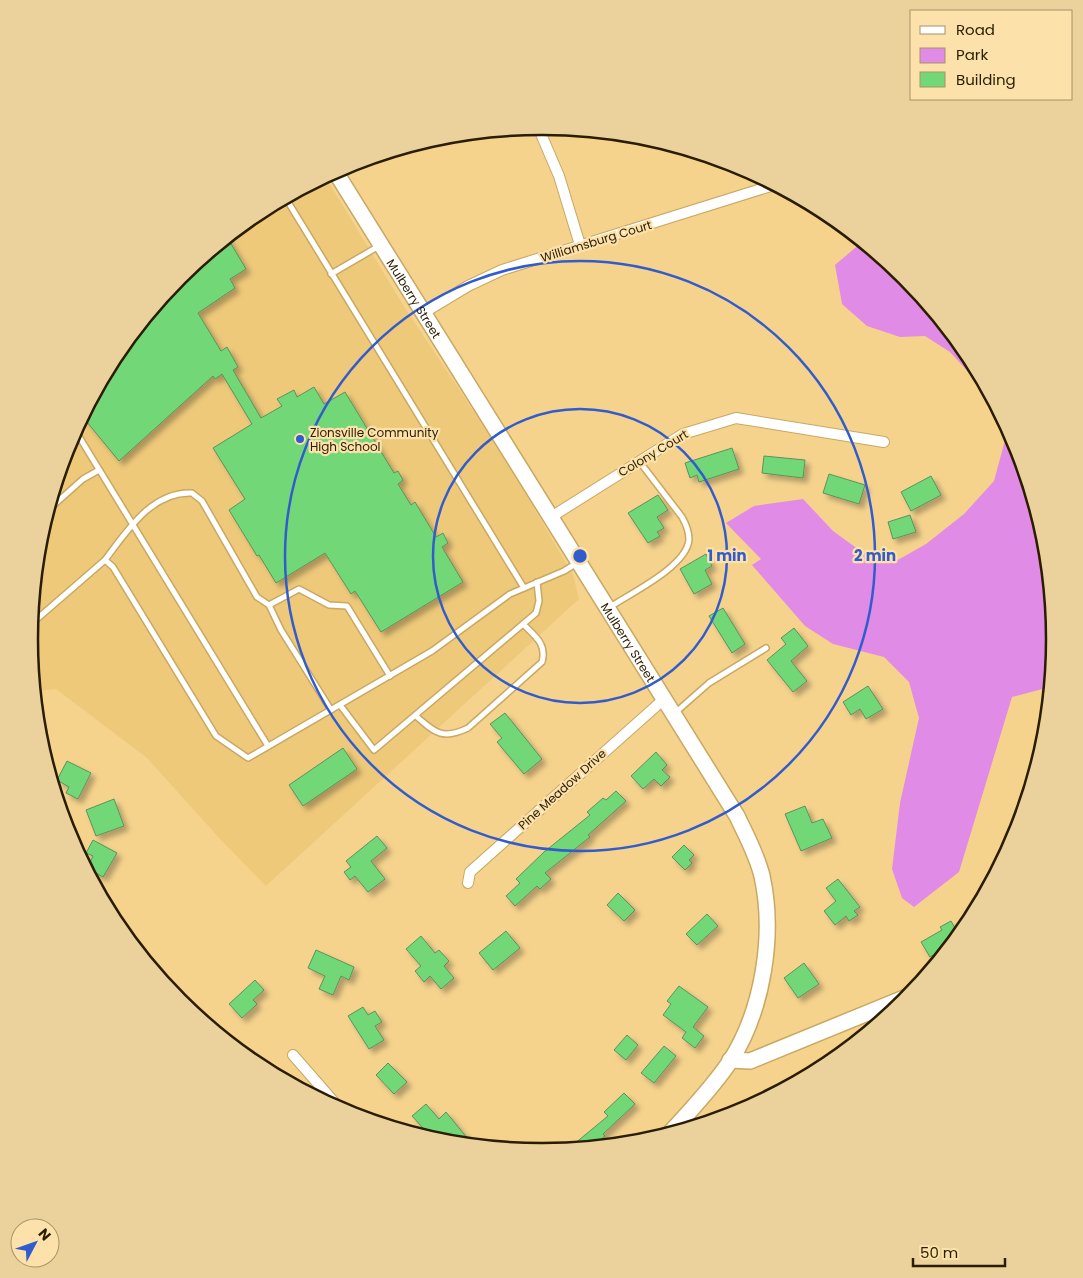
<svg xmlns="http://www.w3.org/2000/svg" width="1083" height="1278" viewBox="0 0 1083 1278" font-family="Poppins,sans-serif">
<defs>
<filter id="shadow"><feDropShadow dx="4.5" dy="4.5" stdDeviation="2.5" flood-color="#0004"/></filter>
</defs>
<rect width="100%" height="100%" fill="#f5d38d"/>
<polygon fill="#eec97a" points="325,176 403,305 504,457 573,575 579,599 266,886 221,840 147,758 56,689 38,691 34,695 29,639 39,539 68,443 115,354 179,276 257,213"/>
<g fill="#e08be5">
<polygon points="862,242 904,277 968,354 991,397 950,352 925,336 900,337 867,326 842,304 835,265"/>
<polygon points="1008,429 1015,443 1044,539 1054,639 1050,687 1012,697 959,872 914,907 902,898 892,869 900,803 919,718 909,682 884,657 833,644 805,626 752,565 761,559 726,523 754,506 803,499 833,531 862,552 896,561 926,544 964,514 994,481"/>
</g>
<g fill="#72d877" stroke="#5c915d" filter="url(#shadow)">
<polygon points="227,237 246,269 230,279 235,288 198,313 221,351 227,347 238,367 233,370 261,418 282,406 277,399 294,390 297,397 314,387 324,404 345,392 394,473 398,471 403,480 398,484 411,505 415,502 436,537 443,533 448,543 442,547 463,582 381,632 355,591 351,594 325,553 276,583 259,555 257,556 229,510 245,499 213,448 252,424 222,374 215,379 213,376 119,461 82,416 115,354 179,276"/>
<polygon points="732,448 739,469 699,482 697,475 690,478 685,463"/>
<polygon points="764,456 805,460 803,478 762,473"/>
<polygon points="829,474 865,485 859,504 823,493"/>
<polygon points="931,476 941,495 911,511 901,492"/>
<polygon points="658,495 668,510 657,517 664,528 657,532 660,536 648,543 628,513"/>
<polygon points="910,515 916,532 893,539 888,522"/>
<polygon points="706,554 712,566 705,570 712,584 694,594 680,569"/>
<polygon points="723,608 745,644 732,653 709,616"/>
<polygon points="794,628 808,646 791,661 807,681 793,692 767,660 786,644 781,638"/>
<polygon points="868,686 883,709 866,719 860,709 851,715 843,702"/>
<polygon points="505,713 542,759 524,774 497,742 502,738 490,724"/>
<polygon points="343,748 357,769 303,806 289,785"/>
<polygon points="656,752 667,765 662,770 670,777 661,786 654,779 643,789 631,776"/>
<polygon points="67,761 91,773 78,799 66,793 69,787 57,780"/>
<polygon points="616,791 626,801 588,835 590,837 545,873 551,879 540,889 537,886 515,906 506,896 520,883 516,879 544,852 590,815 587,812 603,798 606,800"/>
<polygon points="114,799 124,826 96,836 86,810"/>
<polygon points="805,806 812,823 823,819 832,838 801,851 785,814"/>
<polygon points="377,836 387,848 371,861 385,879 368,892 355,876 350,880 344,872 351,867 346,861"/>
<polygon points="93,840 117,853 103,877 87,868 93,856 86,853"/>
<polygon points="684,845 694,855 689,860 692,863 685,870 672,857"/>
<polygon points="838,879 860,907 854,911 858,915 849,921 846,916 835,925 824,911 836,901 826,888"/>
<polygon points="618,893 635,910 624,921 607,905"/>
<polygon points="707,914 718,926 697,945 686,934"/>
<polygon points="951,921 959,935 950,945 930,957 921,942 942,930 940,927"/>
<polygon points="506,931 520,948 493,970 479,953"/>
<polygon points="421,936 435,953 439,950 449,961 444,966 454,978 441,989 430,976 424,982 415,971 421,966 406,949"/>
<polygon points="316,950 354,967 349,980 341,976 333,995 319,989 325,976 308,968"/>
<polygon points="804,963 819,984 798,998 784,978"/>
<polygon points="255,980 264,990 253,1000 257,1004 242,1018 229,1004"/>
<polygon points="679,986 708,1007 693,1027 704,1036 695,1048 682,1038 686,1032 663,1015 671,1004 667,1001"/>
<polygon points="363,1007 368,1015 375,1011 382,1022 375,1026 384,1040 369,1049 348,1016"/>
<polygon points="627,1035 638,1045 626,1060 614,1050"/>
<polygon points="664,1046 676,1056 654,1083 641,1073"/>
<polygon points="388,1063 407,1082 394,1094 376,1075"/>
<polygon points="624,1093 635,1104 603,1134 605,1136 592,1147 568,1149 608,1116 604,1112"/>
<polygon points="426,1104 439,1119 446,1112 473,1145 433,1139 412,1116"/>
</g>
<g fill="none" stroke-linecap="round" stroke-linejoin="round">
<g stroke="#c8a862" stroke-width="8">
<g id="lane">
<polyline points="285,197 524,588"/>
<polyline points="331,274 379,246"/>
<polyline points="75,430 268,746"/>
<polyline points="66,450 79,438"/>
<polyline points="47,511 83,479 99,470"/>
<path d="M105 560C127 531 152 491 192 493L202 501 257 597 269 605 299 589 329 605 347 606 390 676"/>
<polyline points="269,605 281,630 331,710"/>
<path d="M610 607C631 593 686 567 689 540 689 532 686 524 682 517L639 461"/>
<polyline points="30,625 105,560 113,567 216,736 248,758 432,651 510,594 564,571 577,563"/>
<polyline points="340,705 374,750 536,613 539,601 537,582"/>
<polyline points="675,713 709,683 766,648"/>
<path d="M416 716C435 733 443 740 468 728L542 662C547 644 535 636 523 624"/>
</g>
</g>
<g stroke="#c8a862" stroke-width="12">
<g id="street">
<polyline points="538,127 559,176 580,245"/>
<polyline points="425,312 468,286 502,270 774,185"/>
<polyline points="551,517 683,434 736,418 884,442"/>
<polyline points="468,883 470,872 663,700"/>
<polyline points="293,1055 341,1110"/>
</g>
</g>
<g stroke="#c8a862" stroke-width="18">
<g id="secondary">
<path id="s1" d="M335 171 737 816C746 835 757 855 762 876 775 935 763 1009 731 1060 714 1086 690 1111 670 1133"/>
<polyline points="730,1060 750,1061 909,996"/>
</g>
</g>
<use href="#lane" stroke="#fff" stroke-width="5"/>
<use href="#street" stroke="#fff" stroke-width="10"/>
<use href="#secondary" stroke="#fff" stroke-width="15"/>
</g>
<g fill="none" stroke="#325ccc" stroke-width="2.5">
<circle cx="580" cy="556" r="147"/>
<circle cx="580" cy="556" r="295"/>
</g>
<circle fill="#325ccc" stroke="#fce1aa" stroke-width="2" cx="300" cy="439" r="5"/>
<g text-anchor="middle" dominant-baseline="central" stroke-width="4.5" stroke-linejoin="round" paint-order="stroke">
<g font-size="12" fill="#2a1d01" stroke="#fce1aa">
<text transform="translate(596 241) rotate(-17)">Williamsburg Court</text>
<text stroke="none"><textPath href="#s1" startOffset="150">Mulberry Street</textPath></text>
<text transform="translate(653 453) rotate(-31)">Colony Court</text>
<text stroke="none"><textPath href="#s1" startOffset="555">Mulberry Street</textPath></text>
<text transform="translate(562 789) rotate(-42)">Pine Meadow Drive</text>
</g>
<g font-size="12" fill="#2a1d01" stroke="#fce1aa" text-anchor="start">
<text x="310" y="432">Zionsville Community<tspan x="310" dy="14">High School</tspan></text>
</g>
</g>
<path d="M0 0H1083V1278H0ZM38 639a504 504 0 1 1 1008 0a504 504 0 1 1-1008 0Z" fill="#ebd19c" fill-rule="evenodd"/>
<path fill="none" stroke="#2a1d01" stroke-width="2.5" d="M38 639a504 504 0 1 1 1008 0a504 504 0 1 1-1008 0Z"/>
<circle cx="580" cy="556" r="8" fill="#325ccc" stroke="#fce1aa" stroke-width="2.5"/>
<g font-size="15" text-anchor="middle" font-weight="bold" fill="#325ccc" stroke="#fce1aa" stroke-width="4.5" stroke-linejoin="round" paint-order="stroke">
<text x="727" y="561">1 min</text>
<text x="875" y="561">2 min</text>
</g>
<rect x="910" y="10" width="162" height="90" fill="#fce1aa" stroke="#a89366"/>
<rect x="920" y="26" width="25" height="8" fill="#ffffff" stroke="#a89366"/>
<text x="956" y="35" font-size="15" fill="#2a1d01">Road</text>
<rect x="920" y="48" width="25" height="15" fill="#e08be5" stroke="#a89366"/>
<text x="956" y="60" font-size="15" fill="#2a1d01">Park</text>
<rect x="920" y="72" width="25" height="15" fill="#72d877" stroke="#a89366"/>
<text x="956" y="85" font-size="15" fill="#2a1d01">Building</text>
<g transform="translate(35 1243) rotate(49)"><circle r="24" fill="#fce1aa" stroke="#a89366"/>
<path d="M0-4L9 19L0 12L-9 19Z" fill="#325ccc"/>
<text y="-8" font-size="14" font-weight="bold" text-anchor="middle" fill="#2a1d01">N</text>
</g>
<path d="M913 1258v8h92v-8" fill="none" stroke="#2a1d01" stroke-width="2.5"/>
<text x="920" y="1258" font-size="15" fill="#2a1d01" stroke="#fce1aa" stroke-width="4" paint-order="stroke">50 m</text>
</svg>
